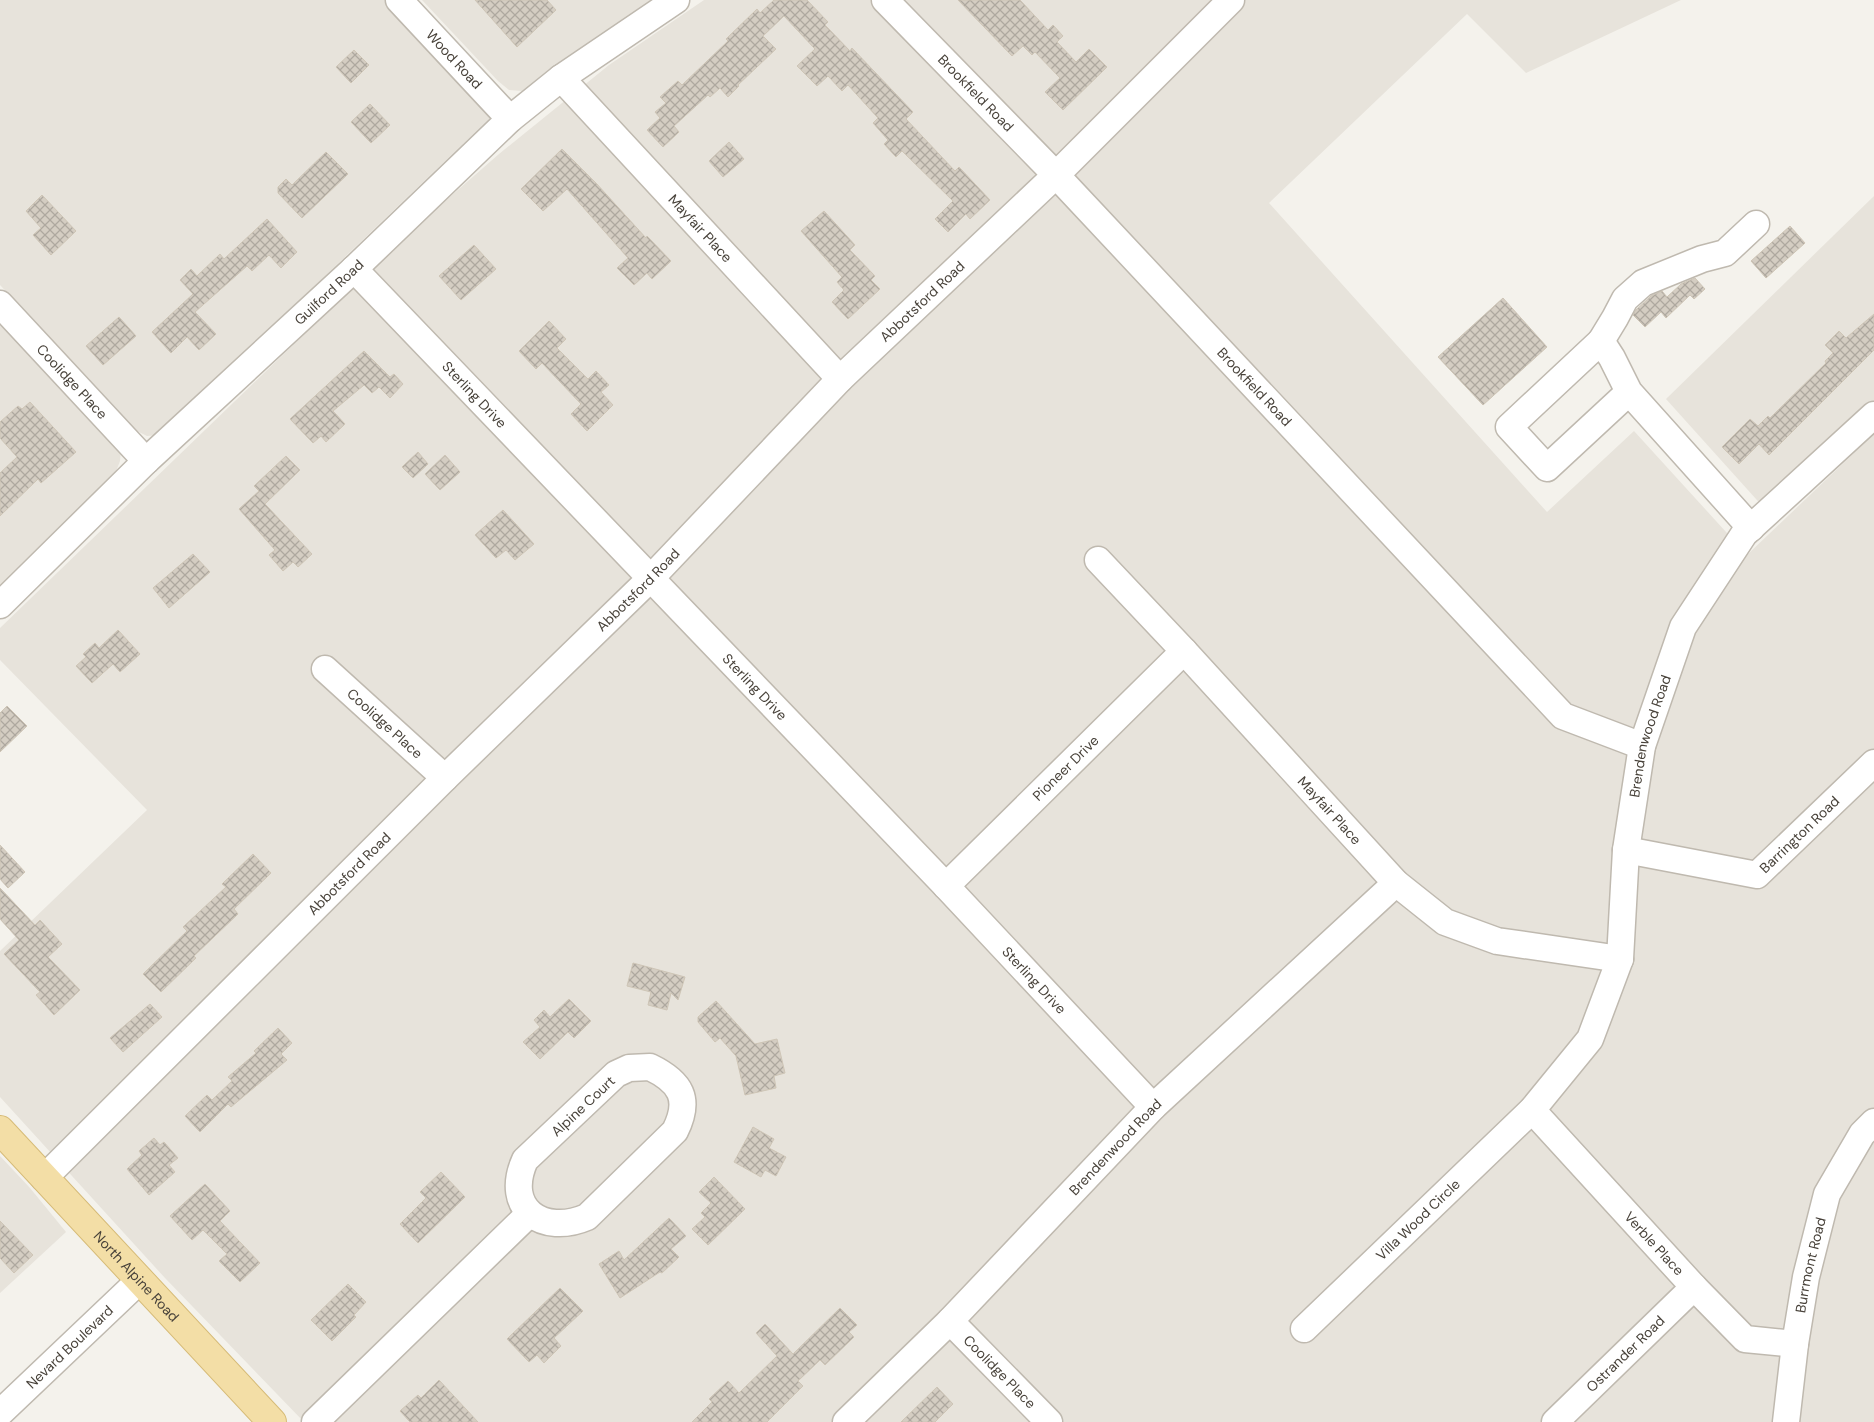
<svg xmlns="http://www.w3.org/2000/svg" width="1874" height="1422" viewBox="0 0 1874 1422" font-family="'DM Sans',sans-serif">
<defs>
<pattern id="building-cross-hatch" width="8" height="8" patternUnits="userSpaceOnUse" patternTransform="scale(1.25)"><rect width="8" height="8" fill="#d4cdc2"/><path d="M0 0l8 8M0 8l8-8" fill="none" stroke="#aea89f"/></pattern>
</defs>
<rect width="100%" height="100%" fill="#f4f2ec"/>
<g fill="#e7e3db">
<polygon points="0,0 388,0 485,105 490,118 159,435 147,436 135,430 0,285"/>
<polygon points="422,0 652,0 522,91 509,90 498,81"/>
<polygon points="704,0 1681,0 1526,73 1467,14 1269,203 1547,512 1634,431 1747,555 1874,434 1874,1422 850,1422 842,1413 833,1422 304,1422 165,1278 0,1097 0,951 147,810 0,660 0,628 412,230 499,154 609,65"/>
<polygon points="1874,196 1874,406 1765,509 1666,399"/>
<polygon points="0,316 121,449 120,461 115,474 0,586"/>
<polygon points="0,1156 30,1188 66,1232 0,1293"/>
</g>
<g fill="url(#building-cross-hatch)" stroke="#cec5b6">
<polygon points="475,0 547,0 556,10 517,47"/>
<polygon points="774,0 807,0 828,22 825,25 850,51 852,48 913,112 906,119 955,171 959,167 990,200 970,219 966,214 948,232 935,219 953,201 902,151 896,157 884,144 888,140 873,123 878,118 848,85 842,91 828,76 817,86 797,66 815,49 784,16 763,36 776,49 738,85 739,86 728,97 720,88 710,97 708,95 674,126 679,132 663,147 647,130 660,118 655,112 666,103 660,97 678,81 682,85 728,41 726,39 757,9 760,13"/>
<polygon points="958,0 1020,0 1048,30 1053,25 1063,36 1057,42 1076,62 1089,49 1107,67 1063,110 1045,92 1060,78 1035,52 1032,55 1023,46 1012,56"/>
<polygon points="354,50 369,65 351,83 336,67"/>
<polygon points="370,104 390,125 371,143 351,122"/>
<polygon points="729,142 744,159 723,177 709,161"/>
<polygon points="562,149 596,183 646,238 647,236 671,261 652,279 647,273 634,285 617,268 628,258 567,189 543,211 521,189"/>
<polygon points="326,152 348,174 302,218 278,193 278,187 286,179 292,185"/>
<polygon points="42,195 76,231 51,255 33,235 41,228 26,211"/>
<polygon points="824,211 855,245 850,250 875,276 871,280 880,289 848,319 832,302 844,290 837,282 842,277 801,231"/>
<polygon points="267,219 297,252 281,268 269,255 252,271 247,266 195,312 216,334 199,350 187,337 171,353 152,332 193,294 180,280 191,269 197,276 220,254 224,259"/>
<polygon points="1790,226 1805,243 1766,278 1751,261"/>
<polygon points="474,245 496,269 461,300 439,276"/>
<polygon points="1695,278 1705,289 1694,299 1690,295 1666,318 1661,312 1645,327 1633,315 1636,310 1651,296 1662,291 1667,297 1681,284"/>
<polygon points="1503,298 1547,347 1483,405 1438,357"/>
<polygon points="1874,314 1874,350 1769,455 1759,444 1739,464 1722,447 1750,419 1758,426 1768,416 1770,418 1826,363 1825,361 1833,353 1825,345 1839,331 1846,338"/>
<polygon points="119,317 136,336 103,365 86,346"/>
<polygon points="549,321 566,339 557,348 588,379 596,371 609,385 601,392 613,405 587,431 571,414 581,404 542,363 536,369 519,351"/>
<polygon points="364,351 390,377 394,374 403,384 390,398 379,387 372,393 364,385 333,411 345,424 326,442 321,436 313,443 290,419"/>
<polygon points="30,402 76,452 41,483 38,479 0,516 0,473 17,457 0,438 0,422 18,406 22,409"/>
<polygon points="418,452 428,464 413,478 402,467"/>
<polygon points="445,455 460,472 440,490 425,474"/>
<polygon points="286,456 300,470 265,504 312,554 298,567 293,562 283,571 269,555 275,550 239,509 259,491 254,486"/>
<polygon points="503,510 534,544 515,560 506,550 496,558 475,535"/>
<polygon points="193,554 210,572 169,608 153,588"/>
<polygon points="118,630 140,654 120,672 113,664 92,683 76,666 86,657 83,654 95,643 99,648"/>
<polygon points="7,706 27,726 0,752 0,713"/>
<polygon points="0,845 25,872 8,888 0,879"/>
<polygon points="253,854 271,873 234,909 238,914 194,956 196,958 161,992 143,974 187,931 183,927 226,887 222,884"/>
<polygon points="0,888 35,925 40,920 62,944 48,957 80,990 54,1015 36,995 40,992 4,954 19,940 0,919"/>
<polygon points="633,963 685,977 678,1000 671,993 667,1010 648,1005 651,992 627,986"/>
<polygon points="569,999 591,1021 574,1038 568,1032 540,1059 523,1042 540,1027 534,1020 544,1010 550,1017"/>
<polygon points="716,1001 755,1044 777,1039 785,1073 774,1076 776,1088 745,1095 736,1056 720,1038 715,1042 698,1022 698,1017"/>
<polygon points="150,1004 162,1017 123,1052 110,1038"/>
<polygon points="278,1028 292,1043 281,1054 287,1060 231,1107 228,1104 200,1132 185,1116 207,1095 212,1100 232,1081 228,1077 256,1053 254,1051"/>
<polygon points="753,1127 774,1139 769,1148 786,1157 776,1176 765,1170 761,1177 734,1162"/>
<polygon points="154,1138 160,1145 164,1142 178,1158 169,1165 175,1172 149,1195 127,1169 142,1155 139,1151"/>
<polygon points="441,1172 465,1197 418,1243 400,1224 426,1198 420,1192"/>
<polygon points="714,1177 745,1209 708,1245 692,1229 705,1217 701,1213 711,1203 699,1192"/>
<polygon points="205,1184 230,1211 220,1221 260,1263 240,1282 219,1261 227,1254 203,1230 192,1240 170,1216"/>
<polygon points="669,1218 686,1236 671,1249 679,1257 662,1273 660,1272 620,1298 599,1264 619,1251 624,1260"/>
<polygon points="0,1221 33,1255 14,1273 0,1258"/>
<polygon points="348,1284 366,1302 354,1315 356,1317 332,1341 311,1320"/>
<polygon points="560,1288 583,1311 554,1338 561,1346 544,1363 537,1355 529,1362 507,1339"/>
<polygon points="840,1308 857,1325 849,1332 854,1337 825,1365 820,1360 798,1381 803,1386 767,1422 692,1422 712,1402 709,1399 728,1381 739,1393 777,1356 756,1333 765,1324 793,1354"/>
<polygon points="439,1380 478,1422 410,1422 400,1411 418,1395 421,1398"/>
<polygon points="937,1387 953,1404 935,1422 901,1422"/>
</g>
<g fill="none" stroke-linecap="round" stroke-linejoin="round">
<g stroke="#bfb9af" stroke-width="29">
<g id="minor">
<path id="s1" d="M399 0 510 119"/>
<path id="s2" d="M885 0 1056 175 1563 716 1642 746"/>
<path id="s3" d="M561 78 840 379"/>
<path id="s4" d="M354 269 946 886 1153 1107"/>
<path id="s5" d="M0 304 146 461"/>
<polyline points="1601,341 1615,318 1625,299 1643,283 1702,259 1725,253 1756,224"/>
<polyline points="1629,392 1612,358 1601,341 1509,427 1547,468 1629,392 1751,528"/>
<path id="s6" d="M1098 560 1184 651 1396 883 1445 922 1497 941 1620 959"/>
<path id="s7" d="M0 605 146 461 354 269 510 119 561 78 676 0"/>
<path id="s8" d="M325 669 445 778"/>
<path id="s9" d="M1626 850 1757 875 1874 763"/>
<path id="s10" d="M946 886 1184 651"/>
<path d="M650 1067C681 1082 691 1099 675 1131L587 1217C543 1236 503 1209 525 1160L616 1074 629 1068Z"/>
<path id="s11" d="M1532 1110 1694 1287 1745 1339 1795 1344"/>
<path id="s12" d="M44 1178 445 778 651 578 840 379 1056 175 1231 0"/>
<path id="s13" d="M950 1321 1049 1422"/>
<path id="s14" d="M1304 1329 1532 1110 1590 1039 1620 959 1626 850 1642 746 1683 627 1744 534 1874 415"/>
<path id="s15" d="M0 1413 140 1280"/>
<polyline points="315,1422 529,1214"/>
<path id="s16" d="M846 1422 950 1321 1153 1107 1396 883"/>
<path id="s17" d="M1555 1422 1694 1287"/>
<path id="s18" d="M1786 1422 1795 1344 1806 1277 1827 1194 1862 1134 1874 1122"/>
</g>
</g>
<g stroke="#d6bb77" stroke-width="30">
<g id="major">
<path id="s19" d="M0 1130 272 1422"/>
</g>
</g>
<use href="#minor" stroke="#fff" stroke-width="26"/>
<use href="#major" stroke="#f3dea6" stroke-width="28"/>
</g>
<g text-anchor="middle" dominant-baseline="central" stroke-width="4" stroke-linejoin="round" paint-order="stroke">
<g font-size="14" fill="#48423a" stroke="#fff">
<text stroke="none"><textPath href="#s1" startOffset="81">Wood Road</textPath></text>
<text stroke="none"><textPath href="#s2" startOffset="130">Brookfield Road</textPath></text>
<text stroke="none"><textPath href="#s3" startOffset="205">Mayfair Place</textPath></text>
<text stroke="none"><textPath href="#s7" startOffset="454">Guilford Road</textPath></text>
<text stroke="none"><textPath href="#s12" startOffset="1241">Abbotsford Road</textPath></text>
<text stroke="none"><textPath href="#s5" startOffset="106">Coolidge Place</textPath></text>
<text stroke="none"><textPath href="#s2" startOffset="535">Brookfield Road</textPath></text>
<text stroke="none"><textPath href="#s4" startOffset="174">Sterling Drive</textPath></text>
<text stroke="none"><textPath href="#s12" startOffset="836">Abbotsford Road</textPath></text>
<text stroke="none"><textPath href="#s4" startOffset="579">Sterling Drive</textPath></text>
<text stroke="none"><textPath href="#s8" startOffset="81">Coolidge Place</textPath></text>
<text stroke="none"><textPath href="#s14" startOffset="719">Brendenwood Road</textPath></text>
<text stroke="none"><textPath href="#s10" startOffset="168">Pioneer Drive</textPath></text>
<text stroke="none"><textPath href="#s6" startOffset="341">Mayfair Place</textPath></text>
<text stroke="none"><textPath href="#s9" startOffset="192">Barrington Road</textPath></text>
<text stroke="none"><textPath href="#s12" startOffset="431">Abbotsford Road</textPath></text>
<text stroke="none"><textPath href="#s4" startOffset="984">Sterling Drive</textPath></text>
<text transform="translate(583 1106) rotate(-43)">Alpine Court</text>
<text stroke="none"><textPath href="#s16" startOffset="385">Brendenwood Road</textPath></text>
<text stroke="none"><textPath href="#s14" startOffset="158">Villa Wood Circle</textPath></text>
<text stroke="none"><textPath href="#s11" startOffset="181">Verble Place</textPath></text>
<text stroke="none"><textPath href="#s18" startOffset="159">Burrmont Road</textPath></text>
<text stroke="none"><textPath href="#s19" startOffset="200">North Alpine Road</textPath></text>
<text stroke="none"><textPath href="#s15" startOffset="96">Nevard Boulevard</textPath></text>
<text stroke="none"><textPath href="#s17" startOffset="98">Ostrander Road</textPath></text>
<text stroke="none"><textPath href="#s13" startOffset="71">Coolidge Place</textPath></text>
</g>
</g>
</svg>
